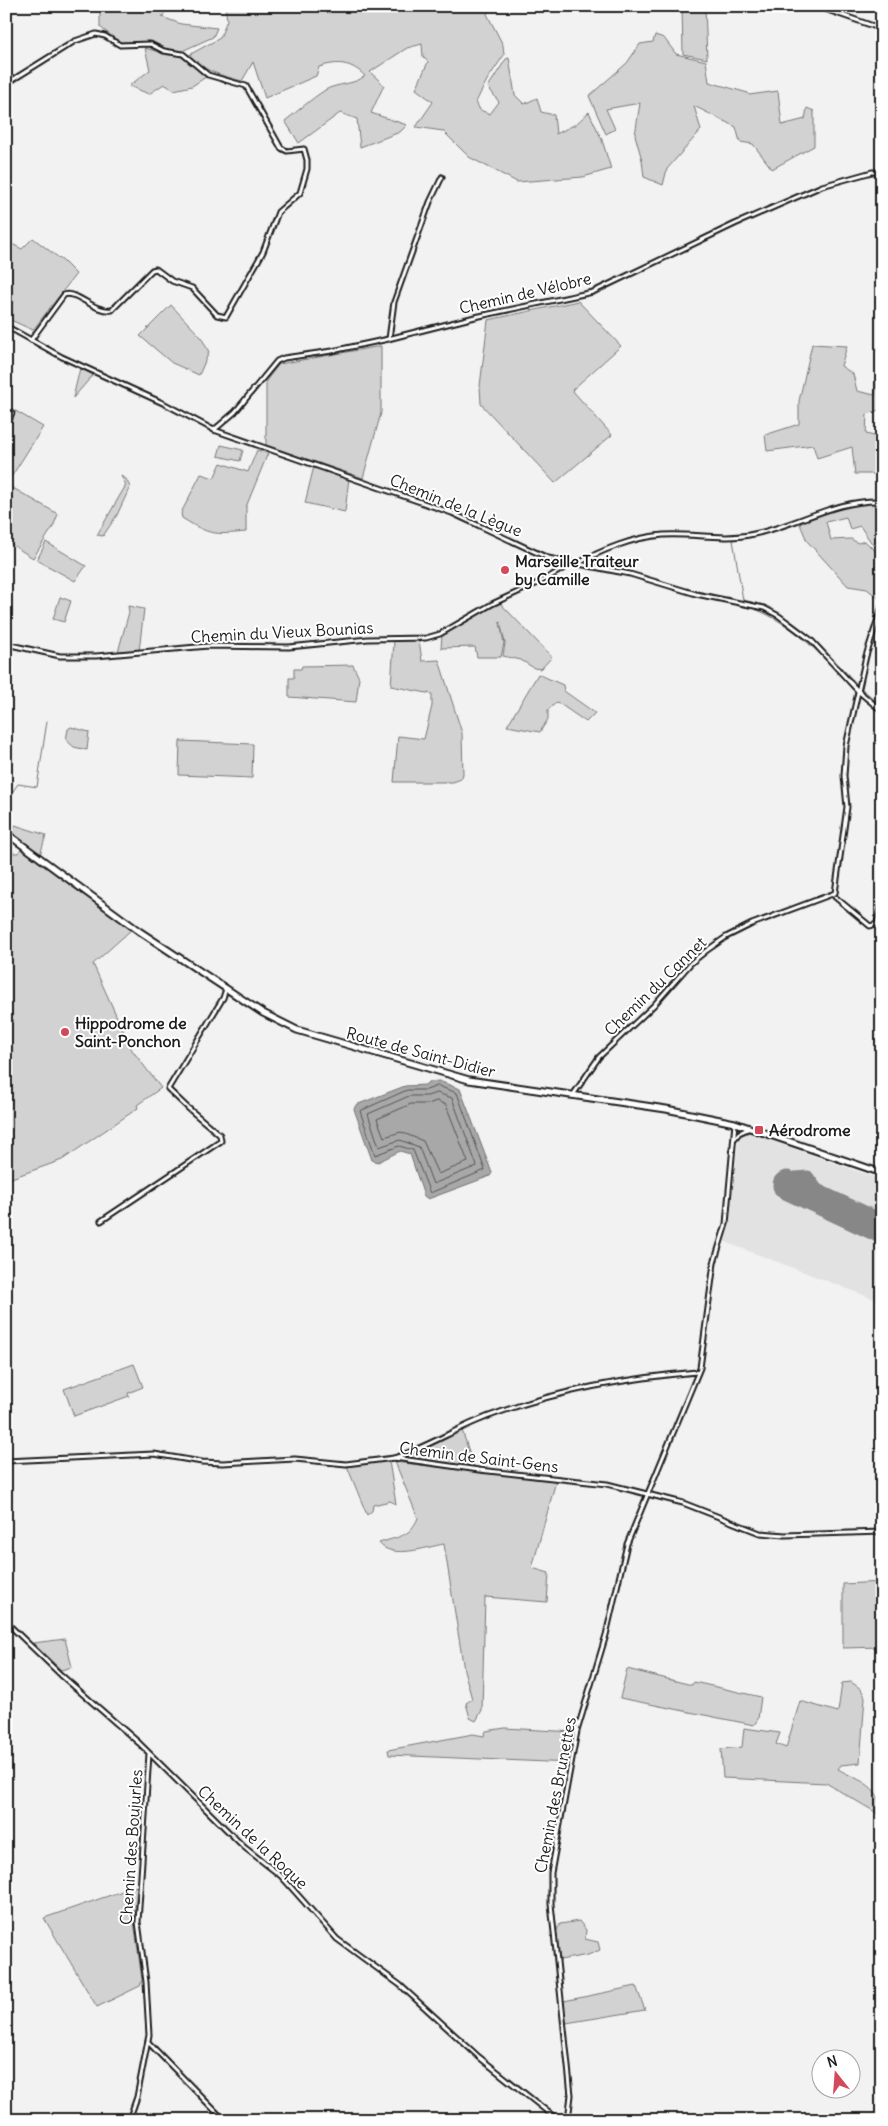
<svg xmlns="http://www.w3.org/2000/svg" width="888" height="2126" viewBox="0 0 888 2126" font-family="Delius,sans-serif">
<rect width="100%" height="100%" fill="#f2f2f2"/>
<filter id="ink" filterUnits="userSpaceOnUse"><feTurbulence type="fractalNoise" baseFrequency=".02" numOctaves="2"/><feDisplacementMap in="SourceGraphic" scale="10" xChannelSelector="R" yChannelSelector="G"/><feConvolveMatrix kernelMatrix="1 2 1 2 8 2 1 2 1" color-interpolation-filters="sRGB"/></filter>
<g filter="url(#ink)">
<polygon fill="#e2e2e2" points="747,1132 882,1180 882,1302 725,1242 739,1138"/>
<g fill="#d2d2d2" stroke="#777">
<polygon points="100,6 169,6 162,17 181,24 217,28 213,37 182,51 163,49 153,42 119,42 100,27"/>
<path d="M225 6H512L490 9 487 14 503 45 504 55 487 80 476 102 480 110 490 114 499 102 488 87 506 59 509 58 515 95 524 104 537 98 541 112 554 115 556 134 576 124 589 112 602 140 611 169 583 177 517 182 469 157 443 131 416 127 433 102 416 89 428 62 423 57 422 44 407 48 370 72 384 85 371 113 407 125 400 132 360 147 357 119 340 113 299 143 285 121C298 111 311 99 325 90 338 83 354 85 365 76 351 62 338 61 319 67L316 76 265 98 253 62 242 81C221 75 204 72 189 55L220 38 227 20Z"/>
<polygon points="682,6 705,6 707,59 683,54"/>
<polygon points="655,35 664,38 676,54 706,61 709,82 748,93 749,95 778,91 782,125 805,119 807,108 814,111 814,146 772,169 753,144 740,142 736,127 694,106 701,130 667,169 663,185 644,177 642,160 635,135 640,103 606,109 615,129 606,134 589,96 627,63 640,44 653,42"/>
<polygon points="145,48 169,55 179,55 206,77 192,86 174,90 164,84 149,94 129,86 150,70"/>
<polygon points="33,238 63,261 76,274 33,330 6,318 6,241 22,249"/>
<polygon points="578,301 621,346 572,390 612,435 555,483 481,404 480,386 488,320"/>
<polygon points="171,305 201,337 209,352 199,375 172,363 140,336"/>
<polygon points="812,344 847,346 841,366 853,374 857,391 875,395 880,362 877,348 882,347 882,409 867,414 866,434 882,438 882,474 855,474 852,447 817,458 813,445 767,451 765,435 799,424 799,401"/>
<polygon points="381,346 381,413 363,478 266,445 266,381 279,364"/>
<polygon points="80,368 93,375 73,398"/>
<polygon points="14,410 43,427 8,482 6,431 13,420"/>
<polygon points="221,445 243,450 240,461 218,456"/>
<path d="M257 450 268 453 246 507V532C214 535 209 535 182 518L181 513 201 474 214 478 221 463 248 472Z"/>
<polygon points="314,466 349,478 345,512 305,503"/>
<polygon points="121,476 126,479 130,487 117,515 103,536 97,535 126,485"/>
<polygon points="6,484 58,514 53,527 33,558 6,541"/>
<path d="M873 502H882V538L873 545 860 526 850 529 846 517 826 522 831 540 851 539 858 543 865 541 882 558 881 600 867 589 848 586 807 541 800 524C820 508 849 504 873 502Z"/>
<polygon points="46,542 86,566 75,581 37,560"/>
<polygon points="60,597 71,601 64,622 53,619"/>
<polygon points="500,603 552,657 541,669 534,668 521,660 503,656 505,643 500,622 504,643 501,657 477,657 475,647 441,648 442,635"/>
<polygon points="128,606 144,609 139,651 118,652 129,612"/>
<polygon points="419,640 422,661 439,660 462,733 463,774 461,779 453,782 394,782 398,736 424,739 432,706 432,694 391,686 394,641"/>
<polygon points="353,665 359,678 356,702 289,697 289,678 294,678 294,669 301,669 302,666"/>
<polygon points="538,674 563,685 564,691 595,713 586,722 557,702 548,710 548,719 540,732 507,726"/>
<polygon points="71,727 89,732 87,750 74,747 66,740 68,729"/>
<polygon points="180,741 253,744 252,778 179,775"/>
<polygon points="15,825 46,835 40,855 11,832"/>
<polygon points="21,849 131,930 93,964 132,1050 161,1088 137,1105 138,1108 62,1160 6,1180 6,853 18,853"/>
<polygon points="134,1364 143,1387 128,1393 129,1396 74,1416 64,1389"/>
<polygon points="462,1430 474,1467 410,1458 413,1453"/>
<polygon points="389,1461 396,1504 390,1501 373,1505 372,1511 367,1515 347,1466"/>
<path d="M395 1462 556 1481 532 1568 549 1573 547 1602 485 1597 482 1710 476 1721 470 1718 466 1703 472 1699 464 1670 444 1544C426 1547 392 1560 379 1543 399 1536 409 1538 418 1518Z"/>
<polygon points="882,1582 882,1647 843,1648 843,1584"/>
<polygon points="65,1639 72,1667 61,1670 33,1643"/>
<polygon points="627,1669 692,1685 694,1682 761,1697 758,1719 754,1725 620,1698"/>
<path d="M851 1682 861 1689 865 1697 860 1763 841 1765 838 1769C861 1782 882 1785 882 1816L826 1783 723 1778 721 1749 742 1747 744 1728 780 1733 776 1744 786 1748 800 1701 838 1712 842 1683Z"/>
<polygon points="505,1728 574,1732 570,1763 389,1755 388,1750 473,1734 484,1736 486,1731"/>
<polygon points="137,1886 134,1921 142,1980 140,1986 97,2007 44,1918"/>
<polygon points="579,1921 586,1930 585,1939 598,1942 600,1950 588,1955 560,1960 556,1932 560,1924"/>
<polygon points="636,1986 645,2010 566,2023 564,2001"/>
</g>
<polygon fill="#a8a8a8" stroke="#707070" points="439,1081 460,1089 492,1173 490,1176 428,1199 424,1196 410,1154 400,1151 378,1162 372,1160 354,1109 356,1105 405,1086 425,1085 428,1082"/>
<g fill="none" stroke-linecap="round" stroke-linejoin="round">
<g stroke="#545454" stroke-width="1">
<polygon points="438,1086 457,1093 485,1170 430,1193 413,1150 399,1146 375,1155 360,1111 407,1090 426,1090"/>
<polygon points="437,1093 452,1098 477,1166 433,1184 419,1147 400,1140 379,1147 368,1114 409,1096 427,1096"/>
<polygon points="437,1101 446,1105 468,1162 438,1174 423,1141 401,1132 384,1137 377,1119 411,1104 428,1104"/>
</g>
<g stroke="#707070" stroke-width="1">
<path d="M733 540 743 600C792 609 824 650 856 683"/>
<path d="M743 605C791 619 823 656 855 692"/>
<polyline points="861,688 882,706"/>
<polyline points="6,801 18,784 37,787 47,721"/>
</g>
<g stroke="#878787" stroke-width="11">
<polyline points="791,1187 792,1180 795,1177 808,1176 829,1205"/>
<polyline points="877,1227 882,1216"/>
</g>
<polyline stroke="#878787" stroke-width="29" points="787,1185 882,1229"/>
<g stroke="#1c1c1c" stroke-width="7">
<g id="street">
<polyline points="816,6 882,29"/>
<path d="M6 84 75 41 96 34 105 36 120 45 150 44 164 51 183 54 208 75 246 86 281 148 287 151 304 149 307 160V169L300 193 278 212 263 252 226 317 217 315 192 288 172 281 156 269 152 270 112 310C95 313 76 290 64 295L31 340"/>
<polyline points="6,326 62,357 165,404 214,430 452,513 548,558 630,574 696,594 764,608 779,616 811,640 858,691 882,711"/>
<polyline points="389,339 394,302 430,202 442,177"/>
<polyline points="6,406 12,413 6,425"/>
<polyline points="214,430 235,412 277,361 284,358 332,351 384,340 475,317 593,292 735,224 822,186 872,172 882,172"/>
<path d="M577 564C601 550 635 537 663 535 694 533 723 541 754 534 798 525 836 499 882 501"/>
<polyline points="6,644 60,656 96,656 208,646 289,647 368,639 426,638 440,634 492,604 542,581 571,564"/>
<polyline points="835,897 870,926 877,924 882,903"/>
<polyline points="573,1095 599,1057 654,1005 691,963 706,951 726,937 752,924 835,893 847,807 844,776 846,746 866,656 882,606"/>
<polyline points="735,1138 739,1133 748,1129"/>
<polyline points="101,1221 221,1141 220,1135 188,1108 168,1089 223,998 226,989"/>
<path d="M394 1458C428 1447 458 1427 492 1415 559 1390 626 1378 697 1372"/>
<polyline points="6,1461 154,1454 202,1462 223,1463 295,1459 346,1464 394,1458 479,1470 607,1484 683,1503 760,1533 785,1535 882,1532"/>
<polyline points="6,1622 61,1675 139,1743 244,1847 281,1876 337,1939 400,1985 479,2057 558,2120"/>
<polyline points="148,2042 224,2120"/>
<polyline points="129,2120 137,2097 149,2035 146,1982 138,1922 149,1754"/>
<polyline points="568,2120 571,2095 551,1904 551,1873 577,1731 606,1635 627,1544 700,1368 714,1263 726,1224 735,1123"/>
</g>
</g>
<g stroke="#1c1c1c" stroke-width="9">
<polyline id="secondary" points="6,833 139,931 263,1013 297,1030 469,1080 666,1109 735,1123 882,1173"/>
</g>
<use href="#street" stroke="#fff" stroke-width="3"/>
<use href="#secondary" stroke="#fff" stroke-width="5"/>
</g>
</g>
<g fill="#d1495b" stroke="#fff" stroke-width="2">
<circle cx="505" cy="570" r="5"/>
<circle cx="65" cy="1032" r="5"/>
<rect x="754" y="1125" width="10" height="10" rx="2.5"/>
</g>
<g text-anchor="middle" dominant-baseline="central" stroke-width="4" stroke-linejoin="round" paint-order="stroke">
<g font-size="16" fill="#1c1c1c" stroke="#fff">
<text transform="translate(525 293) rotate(-13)">Chemin de Vélobre</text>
<text transform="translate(456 505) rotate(22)">Chemin de la Lègue</text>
<text transform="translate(282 632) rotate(-3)">Chemin du Vieux Bounias</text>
<text transform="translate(655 986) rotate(-44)">Chemin du Cannet</text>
<text transform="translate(421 1052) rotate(15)">Route de Saint-Didier</text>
<text transform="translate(479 1457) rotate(7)">Chemin de Saint-Gens</text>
<text transform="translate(555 1795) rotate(-79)">Chemin des Brunettes</text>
<text transform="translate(253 1837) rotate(43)">Chemin de la Roque</text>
<text transform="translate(131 1847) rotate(-86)">Chemin des Boujurles</text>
</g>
<g font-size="16" font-weight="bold" fill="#1c1c1c" stroke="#fff" text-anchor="start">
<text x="515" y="561">Marseille Traiteur<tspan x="515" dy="18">by Camille</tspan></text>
<text x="75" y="1023">Hippodrome de<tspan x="75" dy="18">Saint-Ponchon</tspan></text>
<text x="769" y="1130">Aérodrome</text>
</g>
</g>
<rect width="888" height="2126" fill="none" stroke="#fff" stroke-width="25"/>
<rect x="12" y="12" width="863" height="2101" fill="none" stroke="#1c1c1c" stroke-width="2" filter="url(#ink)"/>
<g transform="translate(836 2074) rotate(343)"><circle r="24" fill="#ffffff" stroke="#a4a4a4"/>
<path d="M0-4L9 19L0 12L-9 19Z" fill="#d1495b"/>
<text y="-8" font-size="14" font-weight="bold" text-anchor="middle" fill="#1c1c1c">N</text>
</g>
</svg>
